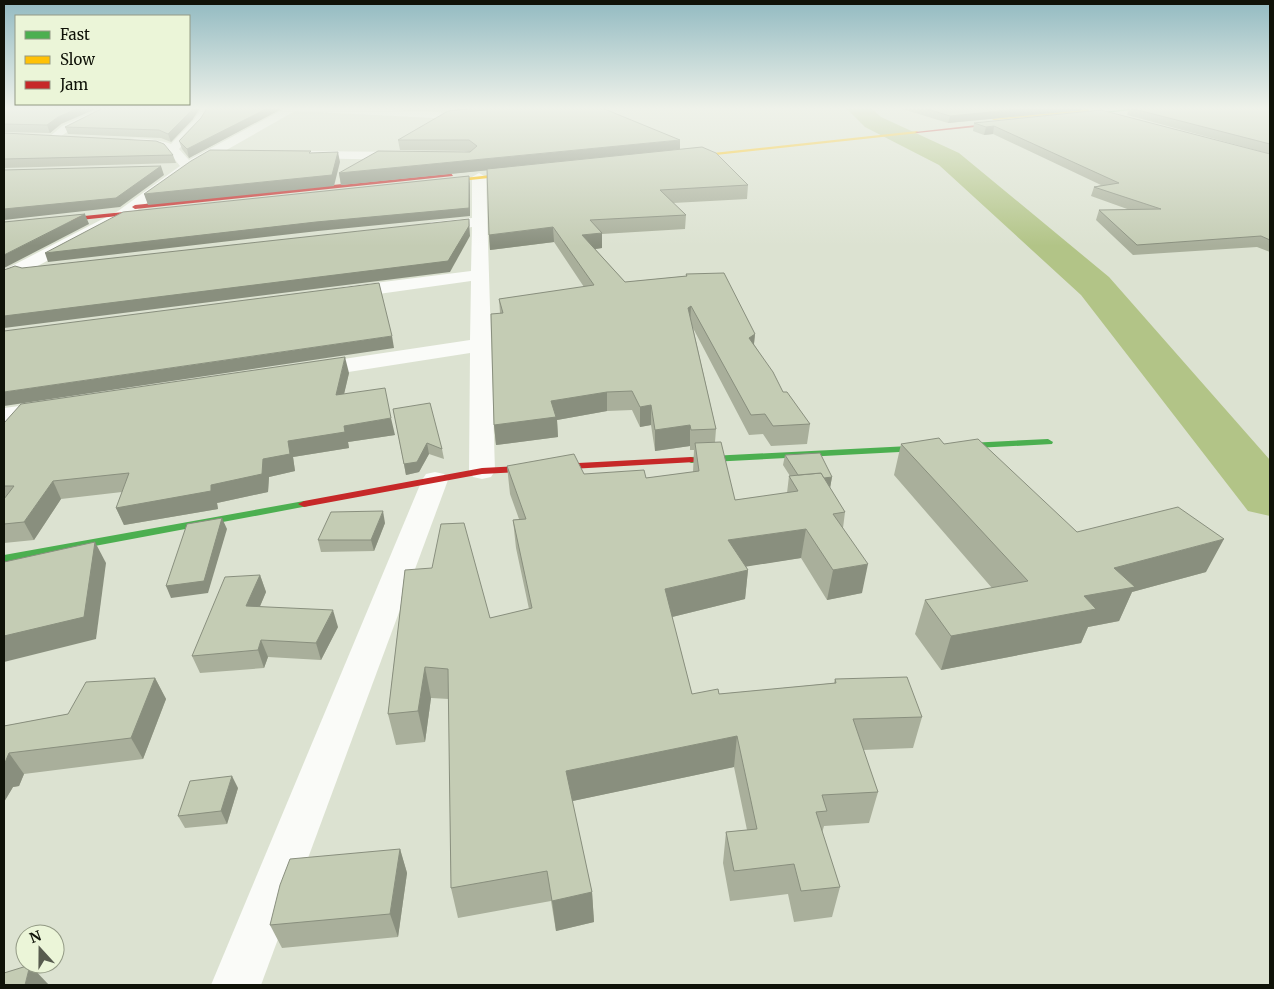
<svg xmlns="http://www.w3.org/2000/svg" width="1274" height="989" viewBox="0 0 1274 989" font-family="Merriweather,serif">
<rect width="100%" height="100%" fill="#dce2d1"/>
<g fill="none" stroke-linecap="round" stroke-linejoin="round">
<polygon fill="#b2c487" fill-rule="evenodd" points="846,108 871,108 881,117 959,153 1109,277 1270,460 1270,516 1248,511 1081,295 939,165 865,127"/>
<g fill="#fafbf8" fill-rule="evenodd">
<polygon points="102,108 115,108 70,130 54,141 48,138 62,126"/>
<path d="M202 108H212L202 124 179 149 189 160 286 108H351L454 113 477 110 481 108H493L484 115 454 119 295 111 193 169 128 217 10 281 4 282V270L118 211 180 166C176 161 171 154 166 150 154 142 133 152 122 142 129 135 161 140 171 144L194 120Z"/>
<polygon points="302,151 407,152 413,156 407,160 298,158 296,155"/>
<polygon points="479,173 486,177 495,471 491,477 482,479 473,477 469,471 470,353 310,378 302,376 299,371 302,366 310,364 470,340 471,281 343,299 336,297 334,293 336,289 343,287 471,271 472,227 432,232 427,230 424,227 427,224 432,222 472,218 472,177"/>
<polygon points="49,402 57,404 61,409 57,414 4,422 4,408"/>
<polygon points="435,472 444,474 448,480 261,985 211,985 422,480 426,474"/>
</g>
<g fill="#4caf50" fill-rule="evenodd">
<polygon points="1137,108 1149,108 1070,117 1068,116"/>
<polygon points="1048,439 1053,442 1052,444 691,463 686,460 691,457"/>
<polygon points="304,501 310,504 308,506 4,563 4,555"/>
</g>
<g fill="#ffc107" fill-rule="evenodd">
<polygon points="1088,109 1089,111 994,120 992,119"/>
<polygon points="917,131 919,133 679,159 676,157"/>
<polygon points="525,171 527,174 433,184 430,182"/>
</g>
<g fill="#c62828" fill-rule="evenodd">
<polygon points="1012,121 1014,123 917,133 915,132"/>
<polygon points="451,173 453,176 135,209 132,207 135,205"/>
<polygon points="154,209 157,211 156,212 4,228 4,224"/>
<polygon points="691,457 695,458 696,460 695,462 482,474 304,507 298,504 304,501 482,468"/>
</g>
</g>
<g fill="#a9af9b">
<polygon points="4,108 61,124 50,133 4,132"/>
<polygon points="207,108 283,108 189,158 182,149 179,141 201,118"/>
<polygon points="468,108 474,108 680,150 748,185 747,199 673,203 686,215 685,229 602,234 602,248 595,249 625,282 686,276 686,274 755,334 754,344 783,392 810,424 807,444 771,446 763,434 749,435 693,328 716,429 715,442 735,500 787,493 789,476 790,476 783,465 785,455 832,477 830,488 845,512 843,528 862,593 827,600 801,558 746,566 748,570 745,599 672,617 692,694 719,694 834,683 835,679 922,717 913,748 863,750 878,792 869,823 824,826 822,833 840,887 832,917 794,922 788,894 730,901 723,863 726,832 747,830 734,767 572,801 592,892 594,922 556,931 551,901 458,918 451,888 449,699 431,698 425,742 396,745 388,714 405,570 490,618 529,609 516,548 513,520 519,519 510,494 507,466 584,474 646,478 693,472 694,450 690,450 690,446 655,451 651,425 640,427 632,410 607,411 557,420 558,437 496,445 494,425 500,313 499,299 584,287 554,242 490,250 487,170 341,185 339,173 470,151 400,150 398,140 468,109"/>
<polygon points="899,108 1083,108 1082,110 948,123"/>
<polygon points="1129,108 1270,108 1270,154 1127,115"/>
<polygon points="193,119 171,142 161,138 68,134 65,127"/>
<polygon points="974,123 1270,154 1270,252 1257,247 1133,255 1096,220 1099,210 1130,210 1091,196 1094,187 1101,185 993,134 984,135 973,131"/>
<polygon points="4,133 173,155 176,163 4,168"/>
<polygon points="349,373 344,394 395,435 348,442 349,448 293,457 295,471 269,477 268,492 217,503 218,509 124,525 116,508 122,492 61,499 34,540 4,543 4,423"/>
<polygon points="393,409 442,449 444,459 429,454 419,472 406,475"/>
<polygon points="901,444 1077,532 1206,572 1132,592 1119,621 1088,627 1081,643 941,670 915,634 925,600 992,588 894,475"/>
<polygon points="385,523 374,551 321,552 318,540"/>
<polygon points="260,575 266,592 260,606 338,627 321,660 268,657 264,668 200,673 192,656"/>
<polygon points="155,678 166,699 143,759 24,774 19,786 13,787 4,802 4,726 68,714"/>
<polygon points="238,788 227,824 185,828 178,816"/>
<polygon points="400,849 407,873 398,937 282,948 270,925"/>
</g>
<g fill="#898f7e">
<polygon points="79,108 98,108 61,124 50,133 47,125 58,117"/>
<polygon points="193,108 200,108 193,119 171,142 168,134"/>
<polygon points="268,108 283,108 189,158 187,149"/>
<polygon points="1031,108 1083,108 1082,110 948,123 950,116"/>
<polygon points="994,126 993,134 984,135 986,127"/>
<polygon points="680,140 680,151 341,185 339,173"/>
<polygon points="338,152 340,162 334,186 148,205 144,194"/>
<polygon points="161,166 164,175 120,207 4,220 4,209"/>
<polygon points="469,176 470,184 470,216 318,231 48,262 45,253"/>
<polygon points="85,214 89,224 4,268 4,255"/>
<polygon points="469,219 470,236 450,272 4,328 4,316"/>
<polygon points="553,227 554,242 490,250 489,235"/>
<polygon points="602,233 602,248 582,251 582,235"/>
<polygon points="691,306 690,324 688,308"/>
<polygon points="755,334 753,352 749,338"/>
<polygon points="392,336 394,348 4,406 4,392"/>
<polygon points="345,357 349,373 340,411 336,395"/>
<polygon points="607,392 607,411 557,420 558,437 496,445 494,425 551,401"/>
<polygon points="651,405 651,425 640,427 640,407"/>
<polygon points="391,418 395,435 348,442 349,448 293,457 295,471 269,477 268,492 217,503 218,509 124,525 116,508 211,485 263,459 288,441 344,426"/>
<polygon points="690,425 690,446 655,451 655,430"/>
<polygon points="427,443 429,454 419,472 406,475 404,464"/>
<polygon points="832,477 830,488 802,481"/>
<polygon points="53,481 61,499 34,540 24,522"/>
<polygon points="383,511 385,523 374,551 371,540"/>
<polygon points="222,518 227,529 208,593 171,598 166,586"/>
<polygon points="806,529 801,558 725,570 728,540"/>
<polygon points="1224,539 1206,572 1132,592 1119,621 1088,627 1081,643 941,670 951,636 1114,568"/>
<polygon points="95,542 106,563 96,639 4,662 4,636"/>
<polygon points="868,564 862,593 827,600 833,570"/>
<polygon points="748,570 745,599 664,619 665,589"/>
<polygon points="260,575 266,592 253,623 246,606"/>
<polygon points="333,610 338,627 321,660 316,643"/>
<polygon points="261,640 268,657 264,668 258,650"/>
<polygon points="425,667 431,698 425,742 418,711"/>
<polygon points="155,678 166,699 143,759 131,738"/>
<polygon points="737,736 734,767 568,802 566,771"/>
<polygon points="9,753 24,774 19,786 13,787 4,802 4,765"/>
<polygon points="232,776 238,788 227,824 221,811"/>
<polygon points="400,849 407,873 398,937 390,914"/>
<polygon points="592,892 594,922 556,931 552,901"/>
<polygon points="30,965 49,985 25,985"/>
</g>
<g fill="#c4ccb4" stroke="#898f7e">
<polygon points="4,108 79,108 58,117 47,125 4,124"/>
<polygon points="103,108 193,108 190,112 168,134 159,130 65,127"/>
<polygon points="207,108 268,108 187,149 179,141 201,118"/>
<polygon points="477,108 602,108 680,140 339,173 378,151 470,152 477,146 469,140 398,140 448,111"/>
<polygon points="924,108 1031,108 950,116"/>
<polygon points="1130,108 1270,108 1270,144"/>
<polygon points="1101,110 1270,154 1270,240 1261,236 1137,245 1099,210 1161,209 1094,187 1119,183 994,126 986,127 974,123"/>
<polygon points="4,133 156,141 164,144 173,155 4,159"/>
<polygon points="702,147 716,153 748,185 660,190 686,215 590,220 602,233 582,235 625,282 687,276 686,274 724,273 755,334 749,338 773,372 783,392 787,392 810,424 773,426 765,414 751,415 691,306 688,308 716,429 691,430 690,425 655,430 651,405 640,407 632,391 607,392 551,401 556,417 494,425 491,314 503,313 499,299 594,285 553,227 489,235 487,169"/>
<polygon points="210,150 311,151 309,153 338,152 332,175 144,194 191,161"/>
<polygon points="161,166 116,198 4,209 4,170"/>
<polygon points="469,176 469,208 316,222 45,253 123,212"/>
<polygon points="85,214 4,255 4,222"/>
<polygon points="469,219 469,226 448,261 4,316 4,270 15,266 22,268"/>
<polygon points="379,283 392,336 4,392 4,331"/>
<polygon points="345,357 336,395 385,388 391,418 344,426 345,432 288,441 290,454 263,459 262,474 211,485 211,491 116,508 129,473 53,481 24,522 4,524 4,499 14,486 4,486 4,423 21,404"/>
<polygon points="430,403 442,449 427,443 417,462 404,464 393,409"/>
<polygon points="939,438 944,444 978,439 1077,532 1178,507 1224,539 1114,568 1135,587 1084,596 1096,609 951,636 925,600 1028,581 901,444"/>
<polygon points="721,442 735,500 798,491 789,476 821,473 845,512 833,514 868,564 833,570 806,529 728,540 748,570 665,589 692,694 718,689 719,694 836,683 835,679 907,677 922,717 853,719 878,792 822,795 827,811 816,812 840,887 801,891 794,864 734,871 726,832 757,829 737,736 566,771 592,892 552,901 547,871 451,888 448,669 425,667 418,711 388,714 405,570 432,568 441,524 464,523 490,618 532,608 513,520 526,519 507,466 574,454 584,474 644,470 646,478 699,471 695,443"/>
<polygon points="820,453 832,477 824,478 821,473 798,475 785,455"/>
<polygon points="383,511 371,540 318,540 331,512"/>
<polygon points="222,518 204,581 166,586 187,524"/>
<polygon points="95,542 84,617 4,636 4,562"/>
<polygon points="260,575 246,606 333,610 316,643 261,640 258,650 192,656 225,577"/>
<polygon points="155,678 131,738 9,753 4,765 4,726 68,714 86,682"/>
<polygon points="232,776 221,811 178,816 190,781"/>
<polygon points="400,849 390,914 270,925 280,885 290,859"/>
<polygon points="30,965 25,985 4,985 4,973"/>
</g>
<linearGradient id="sky" x2="0" y2="1"><stop stop-color="#92bac1"/><stop offset="0.44" stop-color="#eff2ea"/><stop offset="1" stop-color="#eff2ea" stop-opacity="0"/></linearGradient>
<rect width="1274" height="246" fill="url(#sky)"/>
<rect width="1274" height="989" fill="none" stroke="#0f1208" stroke-width="10"/>
<rect x="15" y="15" width="175" height="90" fill="#ebf5d8" stroke="#939a85"/>
<rect x="25" y="31" width="25" height="8" fill="#4caf50" stroke="#939a85"/>
<text x="60" y="40" font-size="15" fill="#0f1208">Fast</text>
<rect x="25" y="56" width="25" height="8" fill="#ffc107" stroke="#939a85"/>
<text x="60" y="65" font-size="15" fill="#0f1208">Slow</text>
<rect x="25" y="81" width="25" height="8" fill="#c62828" stroke="#939a85"/>
<text x="60" y="90" font-size="15" fill="#0f1208">Jam</text>
<g transform="translate(40 949) rotate(339)"><circle r="24" fill="#ebf5d8" stroke="#939a85"/>
<path d="M0-4L9 19L0 12L-9 19Z" fill="#575b4e"/>
<text y="-8" font-size="14" font-weight="bold" text-anchor="middle" fill="#0f1208">N</text>
</g>
</svg>
